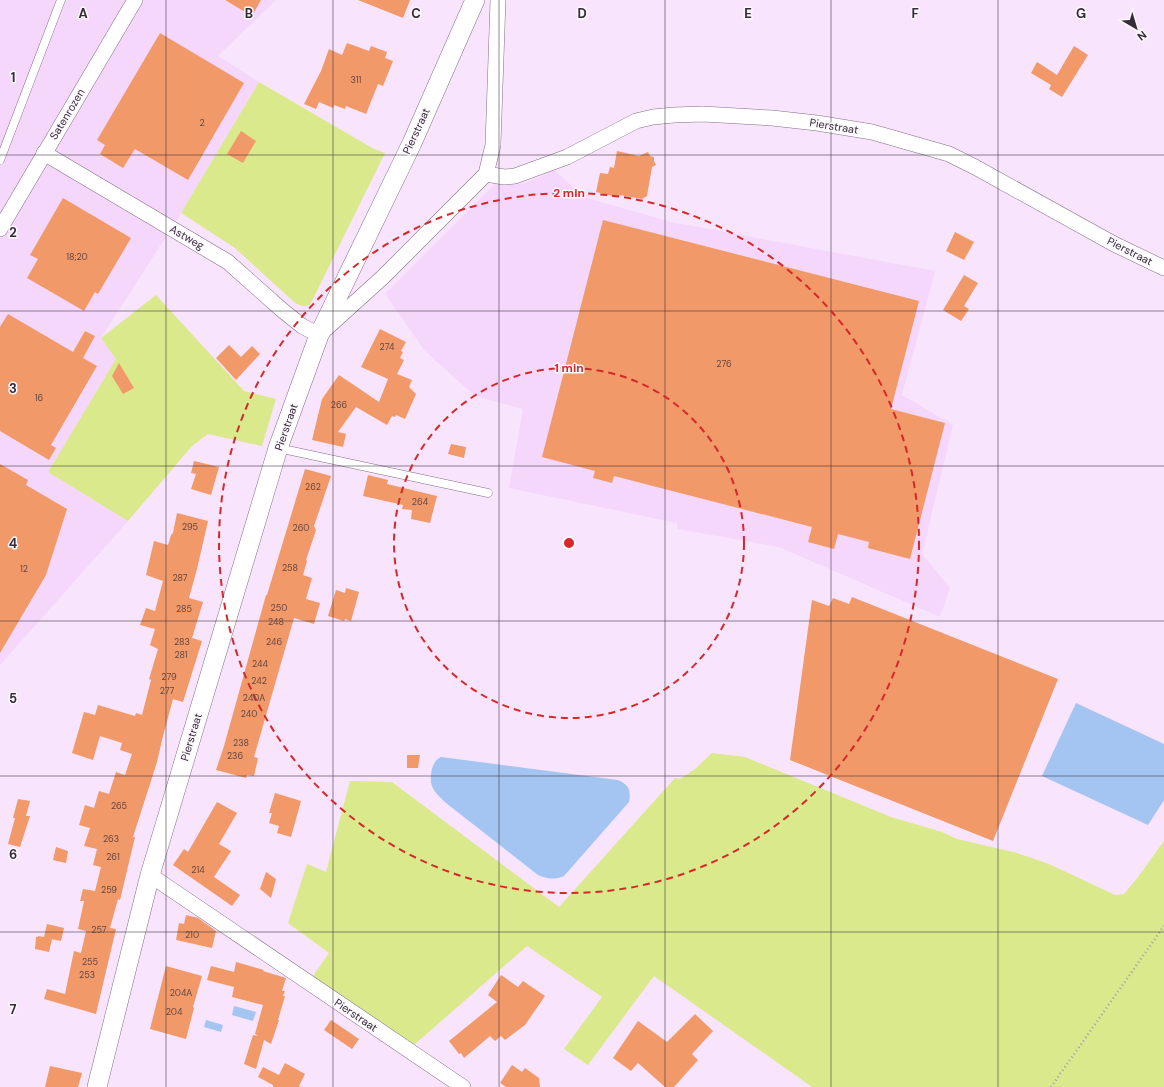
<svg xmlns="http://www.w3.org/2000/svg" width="1164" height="1087" viewBox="0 0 1164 1087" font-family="'DM Sans',sans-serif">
<rect width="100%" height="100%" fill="#f8e4fd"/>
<g fill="#f5d7fc">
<polygon points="0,0 276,0 218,56 259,82 181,213 101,338 116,359 48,472 128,521 0,665"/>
<polygon points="553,169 584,197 671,222 935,271 902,395 953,425 922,554 950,588 940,617 779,547 677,529 677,523 509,488 523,409 475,396 425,351 385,294 500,179 522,184 547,174"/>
</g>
<g fill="#dae98c">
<path d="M259 82 374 149 385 153 310 305C304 307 300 306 294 302L235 248 181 213Z"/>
<polygon points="156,295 244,391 276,399 262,446 208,434 192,446 128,521 48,472 116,359 101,338"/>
<polygon points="712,753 745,757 891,817 942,832 957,839 1017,853 1049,864 1115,895 1124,894 1138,877 1164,841 1164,1087 812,1087 654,976 588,1065 564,1049 602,997 527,946 414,1045 313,976 329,953 288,923 307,864 326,872 350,781 392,782 559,907 675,778 680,779 695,769"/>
</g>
<g fill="#a4c4f2">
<polygon points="1076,703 1164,744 1164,800 1148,825 1042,776"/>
<path d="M441 757 618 780C629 785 631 790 629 802L564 876C554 880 547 879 538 875L446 803C434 791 428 787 432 769 434 763 435 760 441 757Z"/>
<polygon points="234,1006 256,1012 253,1021 232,1015"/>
<polygon points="206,1020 223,1025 221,1032 204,1027"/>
</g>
<g fill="#f19969">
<polygon points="225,0 261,0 252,16"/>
<polygon points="358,0 410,0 403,18"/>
<polygon points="160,33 244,83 188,180 135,149 123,168 100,154 105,145 97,140"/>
<polygon points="347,43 369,51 371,46 387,52 385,58 393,61 383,86 378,84 366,114 346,106 345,109 334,105 333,108 319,102 316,109 304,104 321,71 329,49 342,55"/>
<polygon points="1074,46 1088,55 1062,97 1049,89 1051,85 1031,73 1037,62 1057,75"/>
<polygon points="241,131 256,141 243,163 227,154"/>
<polygon points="617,151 639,156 648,152 650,156 654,157 654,161 656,165 652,167 647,196 642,199 620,195 617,197 596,192 600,173 608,174 610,167 614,168"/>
<polygon points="63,198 131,238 98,294 95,292 84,311 27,278 38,259 30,255"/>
<polygon points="603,220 919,301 891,409 945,423 910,559 868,548 869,542 838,534 834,549 808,542 812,527 614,476 612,483 593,478 595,471 542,457"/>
<polygon points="955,232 974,242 964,260 946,251"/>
<polygon points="964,275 978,283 964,306 969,309 961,321 943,310"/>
<polygon points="8,314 73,352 85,331 95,336 83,358 97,366 51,445 56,448 49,460 0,431 0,327"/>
<polygon points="380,329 406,342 401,351 403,352 400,358 404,360 397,374 412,380 409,387 416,394 405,419 396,415 395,417 392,416 387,425 356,407 338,432 346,434 343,447 312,440 322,399 339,375 379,402 388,379 361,367"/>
<polygon points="229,345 241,357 252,346 260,354 236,380 216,358"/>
<polygon points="119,363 134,388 123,394 112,376"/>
<polygon points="451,444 466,447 464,458 448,454"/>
<polygon points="194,461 219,467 211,495 191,489 196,474 191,473"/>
<polygon points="0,464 28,480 26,485 67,509 46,575 0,653"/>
<polygon points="305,469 331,476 314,526 316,530 306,560 307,561 303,575 312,578 306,599 320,603 314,624 294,618 254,757 258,758 254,776 247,775 246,778 216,770 224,746 266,595 267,595"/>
<polygon points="368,475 388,480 387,484 437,496 430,523 411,519 412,510 402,509 403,505 363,496"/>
<polygon points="177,513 208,521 197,569 189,598 203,602 192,638 202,641 183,702 173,699 162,740 157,762 133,837 135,837 120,900 118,899 110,928 116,929 96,1014 44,999 47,989 65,994 74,951 81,953 86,931 78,929 84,901 80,901 83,889 95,891 101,867 93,865 97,849 84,846 90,828 79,825 85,805 94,808 99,791 109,794 116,772 125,775 132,754 120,750 122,743 100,736 93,760 72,753 84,712 95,715 98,705 135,716 136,713 142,715 151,680 149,679 158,649 150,645 155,629 140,625 146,608 155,611 163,581 146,575 154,541 168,545 171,535 173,533"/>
<polygon points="346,588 359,592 351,621 345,619 344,621 328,616 336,590 345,593"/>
<polygon points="852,597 1058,679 993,841 790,760 812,600 829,606 833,598 849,604"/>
<polygon points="407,755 420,755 418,768 407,768"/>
<polygon points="275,793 301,801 291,837 277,833 279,826 269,823 272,813 269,813"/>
<polygon points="18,799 30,801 26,816 30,816 20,847 8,844 15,818 13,818"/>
<polygon points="217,802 237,813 219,844 231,851 214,877 240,895 232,906 173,865 184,849 188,852"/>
<polygon points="56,847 68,851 66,863 53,860"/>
<polygon points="266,872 276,879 271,898 260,889"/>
<polygon points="186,915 198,918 216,931 212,948 176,940 179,923 184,924"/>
<polygon points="47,924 64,928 61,941 51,939 52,939 49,952 35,949 36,937 38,937 38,936 44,937"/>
<polygon points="236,962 264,970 263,971 286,978 282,991 285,991 283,996 285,996 278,1020 279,1020 271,1044 264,1040 256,1069 244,1064 253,1035 258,1036 255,1034 263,1005 232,997 234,987 207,980 211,966 234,972"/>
<polygon points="166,966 202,976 193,1007 194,1008 186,1039 150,1029"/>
<polygon points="501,975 518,987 523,981 545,996 525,1025 505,1040 501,1036 495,1041 490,1036 464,1058 461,1053 459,1054 449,1041 497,1002 488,995"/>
<polygon points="695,1014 713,1031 692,1054 698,1060 674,1087 665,1087 638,1063 631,1071 613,1058 638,1021 667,1042"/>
<polygon points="331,1020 359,1039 352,1049 324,1030"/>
<polygon points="285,1063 305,1074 299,1086 301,1087 273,1087 273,1085 258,1077 263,1067 279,1075"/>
<polygon points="512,1065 522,1072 525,1068 539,1078 540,1087 506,1087 500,1083"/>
<polygon points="50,1066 82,1073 78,1087 45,1087"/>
</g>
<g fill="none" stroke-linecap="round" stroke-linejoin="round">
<g stroke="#846e89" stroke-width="9">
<g id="service">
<polyline points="0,160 61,0"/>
<polyline points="278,448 488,493"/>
</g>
</g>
<g stroke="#846e89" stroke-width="16">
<g id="minor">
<polyline points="44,153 228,262 282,310 302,326 319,335 383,277 486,174 493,145 498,0"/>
<polyline points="486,174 504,177 515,176 567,157 636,121 653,117 674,115 703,114 772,118 817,123 872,132 949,154 975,167 1114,244 1164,268"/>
<polyline points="0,229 135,0"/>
<polyline points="150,875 463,1087"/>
</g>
</g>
<g stroke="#846e89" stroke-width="20">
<polyline id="tertiary" points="97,1087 150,875 278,448 319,335 412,143 475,0"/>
</g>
<polyline stroke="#aa9aae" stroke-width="2.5" stroke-dasharray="1 3" stroke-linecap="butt" points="1051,1087 1164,926"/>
<use href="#service" stroke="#fff" stroke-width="8"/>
<use href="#minor" stroke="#fff" stroke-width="15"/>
<use href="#tertiary" stroke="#fff" stroke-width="19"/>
</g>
<path fill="none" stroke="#352c38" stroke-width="1" stroke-opacity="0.55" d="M166 0V1087M333 0V1087M499 0V1087M665 0V1087M831 0V1087M998 0V1087M0 155H1164M0 311H1164M0 466H1164M0 621H1164M0 776H1164M0 932H1164"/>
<g fill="none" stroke="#d62828" stroke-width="2" stroke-dasharray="7 5">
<circle cx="569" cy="543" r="175"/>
<circle cx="569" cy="543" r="350"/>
</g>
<g text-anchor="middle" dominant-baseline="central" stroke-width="3" stroke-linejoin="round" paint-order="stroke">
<g font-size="9" fill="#644744">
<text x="356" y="80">311</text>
<text x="202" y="123">2</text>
<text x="77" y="257">18;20</text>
<text x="387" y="347">274</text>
<text x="724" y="364">276</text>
<text x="39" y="398">16</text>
<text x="339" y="405">266</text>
<text x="313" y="487">262</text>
<text x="420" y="502">264</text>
<text x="190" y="527">295</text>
<text x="301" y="528">260</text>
<text x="290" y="568">258</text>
<text x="24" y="569">12</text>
<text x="180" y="578">287</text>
<text x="279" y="608">250</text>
<text x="184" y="609">285</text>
<text x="276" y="622">248</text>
<text x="182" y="642">283</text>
<text x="274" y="642">246</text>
<text x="181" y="655">281</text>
<text x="260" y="664">244</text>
<text x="169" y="677">279</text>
<text x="259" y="681">242</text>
<text x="167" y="691">277</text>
<text x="254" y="698">240A</text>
<text x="249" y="714">240</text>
<text x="241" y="743">238</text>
<text x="235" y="756">236</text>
<text x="119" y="806">265</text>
<text x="111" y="839">263</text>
<text x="113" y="857">261</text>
<text x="198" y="870">214</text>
<text x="109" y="890">259</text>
<text x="99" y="930">257</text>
<text x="192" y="935">210</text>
<text x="90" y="962">255</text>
<text x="87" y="975">253</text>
<text x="181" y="993">204A</text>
<text x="174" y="1012">204</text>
</g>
<g font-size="11" fill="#352c38" stroke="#fdf7fe">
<text transform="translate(67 114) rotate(-59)">Satenrozen</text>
<text transform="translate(834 126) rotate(9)">Pierstraat</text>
<text transform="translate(416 131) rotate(-65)">Pierstraat</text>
<text transform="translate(187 237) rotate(30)">Astweg</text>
<text transform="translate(1130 251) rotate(27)">Pierstraat</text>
<text transform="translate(286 427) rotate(-71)">Pierstraat</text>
<text transform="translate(191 737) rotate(-73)">Pierstraat</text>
<text transform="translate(356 1015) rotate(34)">Pierstraat</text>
</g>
</g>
<g font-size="13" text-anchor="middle" font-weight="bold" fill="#352c38" stroke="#fdf7fe" stroke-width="3" stroke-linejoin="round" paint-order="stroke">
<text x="83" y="18">A</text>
<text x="249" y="18">B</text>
<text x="416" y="18">C</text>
<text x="582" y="18">D</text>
<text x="748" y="18">E</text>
<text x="915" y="18">F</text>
<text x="1081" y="18">G</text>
<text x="13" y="82">1</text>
<text x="13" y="237">2</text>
<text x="13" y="393">3</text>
<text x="13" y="548">4</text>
<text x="13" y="703">5</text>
<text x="13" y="859">6</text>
<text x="13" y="1014">7</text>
</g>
<circle cx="569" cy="543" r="6" fill="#d62828" stroke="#fdf7fe" stroke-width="2"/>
<g font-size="12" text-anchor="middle" font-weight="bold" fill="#d62828" stroke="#fdf7fe" stroke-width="3" stroke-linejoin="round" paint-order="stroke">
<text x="569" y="197">2 min</text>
<text x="569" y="372">1 min</text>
</g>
<g transform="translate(1136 28) rotate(142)" stroke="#fdf7fe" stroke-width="3" paint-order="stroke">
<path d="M0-3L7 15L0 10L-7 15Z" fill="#352c38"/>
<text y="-6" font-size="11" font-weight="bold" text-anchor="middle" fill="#352c38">N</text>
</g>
</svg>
